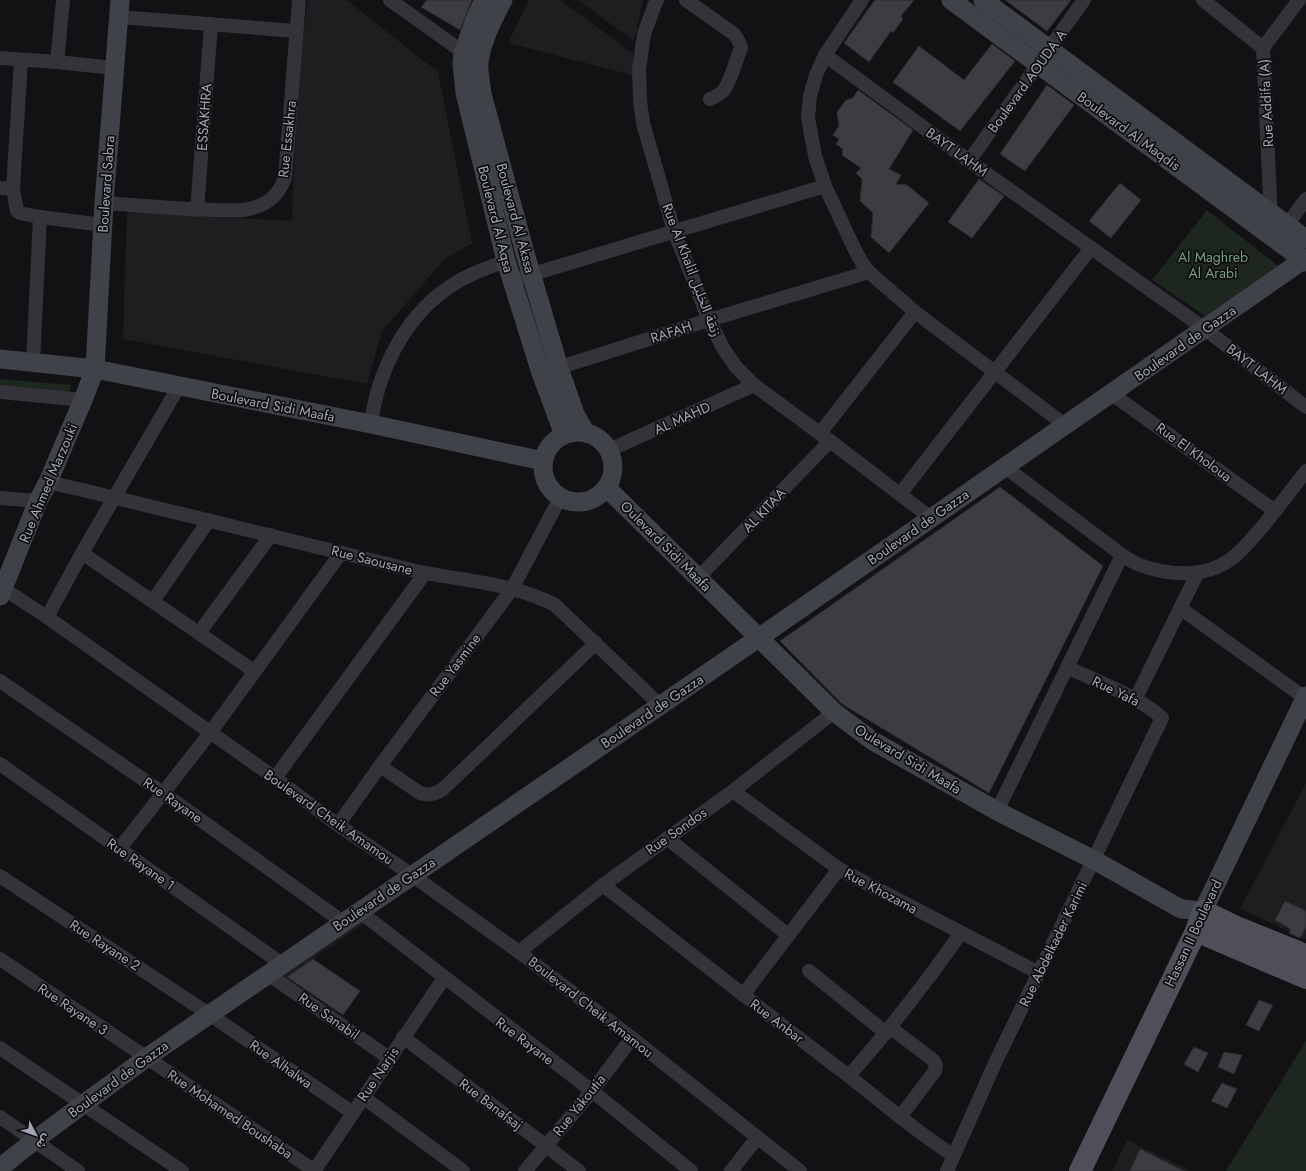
<svg xmlns="http://www.w3.org/2000/svg" width="1306" height="1171" viewBox="0 0 1306 1171" font-family="Jost,'Noto Sans Arabic',sans-serif">
<rect width="100%" height="100%" fill="#121214"/>
<g fill="#1e1e21">
<polygon points="308,0 347,0 438,72 472,243 445,259 382,331 367,384 123,339 127,212 292,221 297,83"/>
<polygon points="529,0 560,0 634,54 632,75 508,43"/>
<polygon points="578,0 643,0 634,41"/>
<polygon points="1306,783 1306,939 1240,909"/>
<polygon points="357,917 365,923 283,979 274,973"/>
<polygon points="1127,1140 1191,1171 1112,1171"/>
</g>
<g fill="#1e2620">
<polygon points="1207,210 1278,266 1205,316 1152,280"/>
<polygon points="0,379 71,385 69,395 0,389"/>
<polygon points="1306,1041 1306,1171 1226,1171"/>
</g>
<g fill="#3c3c41" stroke="#2c2c30">
<polygon points="427,0 472,0 460,30 421,7"/>
<polygon points="875,0 914,0 901,16 903,19 893,33 891,31 869,62 844,43"/>
<polygon points="1005,0 1071,0 1047,31"/>
<polygon points="992,44 1015,61 960,131 893,82 919,46 964,80"/>
<polygon points="1047,85 1074,105 1025,171 1000,154"/>
<polygon points="858,90 913,130 889,169 901,175 896,184 907,185 929,203 889,253 871,237 873,213 860,201 862,179 856,173 861,168 842,155 843,149 836,144 839,139 833,135 839,126 837,112 846,100 853,98"/>
<polygon points="979,179 1004,196 972,238 948,222"/>
<polygon points="1120,183 1141,200 1111,238 1089,221"/>
<polygon points="1000,487 1103,566 989,793 842,704 780,641"/>
<polygon points="1285,901 1306,911 1306,927 1300,938 1289,933 1291,929 1275,920"/>
<polygon points="313,959 360,991 343,1015 287,977"/>
<polygon points="1259,1000 1273,1005 1259,1031 1246,1025"/>
<polygon points="1194,1047 1208,1053 1198,1072 1184,1064"/>
<polygon points="1224,1052 1242,1055 1234,1074 1218,1067"/>
<polygon points="1222,1083 1237,1089 1227,1108 1211,1101"/>
<polygon points="1140,1149 1184,1171 1130,1171"/>
</g>
<g fill="none" stroke-linecap="round" stroke-linejoin="round">
<g stroke="#333339" stroke-width="14">
<polyline points="390,0 470,57"/>
<polyline points="657,0 655,4 644,34 639,69 640,101 643,123 674,231 709,320 723,348 736,367 754,385 830,441 931,518"/>
<path d="M686 0 734 34C738 39 740 42 741 48 736 61 731 80 724 90 720 95 715 97 710 99"/>
<polyline points="862,0 825,55 816,75 810,96 808,118 815,156 825,186 853,246 862,263 869,272 915,312 1065,425"/>
<polyline points="1203,0 1263,48 1271,219"/>
<polyline points="119,17 296,31"/>
<polyline points="1263,48 1299,0"/>
<polyline points="825,55 969,161 1205,329 1306,407"/>
<polyline points="0,58 57,62 114,68"/>
<polyline points="21,60 13,189 17,211 20,213 40,217 103,225"/>
<polyline points="57,62 63,0"/>
<polyline points="969,161 1084,0"/>
<polyline points="0,188 13,189"/>
<path d="M104 203C141 206 177 209 214 210 228 210 243 212 256 207 271 202 280 192 285 178L299 0"/>
<polyline points="197,210 211,24"/>
<polyline points="1287,225 1306,199"/>
<polyline points="523,277 825,186"/>
<polyline points="33,363 40,217"/>
<polyline points="551,370 709,320 869,272"/>
<polyline points="0,392 83,400"/>
<polyline points="1112,394 1275,511"/>
<path d="M371 424C377 374 403 320 445 290 463 276 484 269 506 261"/>
<polyline points="820,433 915,312"/>
<polyline points="609,450 754,385"/>
<path d="M1005 467 1122 555C1128 559 1134 563 1140 565 1169 576 1206 578 1231 559 1241 552 1249 542 1257 533 1274 513 1290 492 1306 471"/>
<path d="M48 482C169 510 290 541 412 570 459 581 511 582 555 605L660 705"/>
<polyline points="900,494 1091,248"/>
<polyline points="0,498 38,501"/>
<polyline points="82,553 254,671"/>
<polyline points="698,578 830,441"/>
<polyline points="4,589 47,617 275,778 338,825 412,875 519,952 632,1038 800,1171"/>
<polyline points="153,601 209,520"/>
<polyline points="1180,608 1305,698"/>
<polyline points="47,617 82,553 179,386"/>
<polyline points="199,633 271,535"/>
<polyline points="0,681 163,793 343,922"/>
<polyline points="1135,700 1198,572"/>
<polyline points="0,764 282,964"/>
<path d="M380 766 420 793C429 796 435 794 443 789L596 643"/>
<polyline points="275,778 425,573"/>
<polyline points="733,791 839,869 1039,973"/>
<polyline points="997,811 1122,555"/>
<polyline points="338,825 380,766 512,589 560,498"/>
<polyline points="667,838 788,935"/>
<polyline points="120,848 210,733 341,553"/>
<polyline points="0,876 209,1014 353,1113"/>
<path d="M603 885C682 947 762 1010 842 1071 879 1099 914 1131 953 1155"/>
<polyline points="359,911 592,1091 691,1171"/>
<polyline points="519,952 603,885 733,791 834,712"/>
<polyline points="0,959 315,1171"/>
<polyline points="809,971 886,1033"/>
<polyline points="268,974 389,1058"/>
<polyline points="743,995 839,869"/>
<polyline points="891,1028 933,1060 936,1065 935,1071 900,1117"/>
<polyline points="403,1037 579,1171"/>
<polyline points="0,1048 182,1171"/>
<path d="M849 1076C889 1030 926 983 961 933"/>
<polyline points="363,1097 463,1171"/>
<polyline points="0,1117 78,1171"/>
<polyline points="314,1171 444,978"/>
<polyline points="525,1171 592,1091 632,1038"/>
<polyline points="731,1171 757,1138"/>
<path d="M947 1171 996 1061 1162 718C1140 697 1095 681 1067 667"/>
</g>
<g stroke="#404249" stroke-width="19">
<polyline points="484,0 476,17 463,53 462,64 465,93 506,261 541,373 564,435"/>
<path d="M503 0C493 19 482 40 479 62 478 72 481 83 482 94L525 253 559 368 575 414 586 433"/>
<polyline points="951,0 1306,262"/>
<polyline points="983,0 1306,239"/>
<polyline points="0,359 95,369 371,424 543,461"/>
<circle cx="578" cy="467" r="35"/>
<polyline points="607,488 834,712 873,741 997,811 1094,860 1181,909 1203,911 1306,696"/>
<polyline points="0,596 38,501 48,482 83,400 95,369 104,203 120,0"/>
<path d="M0 1168C47 1129 97 1095 146 1058L760 637 1306 258"/>
</g>
<g stroke="#4e4f58" stroke-width="22">
<polyline points="1196,931 1306,978"/>
<polyline points="1080,1171 1196,931 1203,911 1236,927 1306,955"/>
</g>
</g>
<g text-anchor="middle" dominant-baseline="central" stroke-width="3.5" stroke-linejoin="round" paint-order="stroke">
<g font-size="14" fill="#a2a6b5" stroke="#0d0d0e">
<text transform="translate(1027 81) rotate(-54)">Boulevard AOUDA A</text>
<text transform="translate(1266 103) rotate(-93)">Rue Addifa (A)</text>
<text transform="translate(204 117) rotate(-86)">ESSAKHRA</text>
<text transform="translate(1129 131) rotate(36)">Boulevard Al Maqdis</text>
<text transform="translate(287 139) rotate(-84)">Rue Essakhra</text>
<text transform="translate(957 152) rotate(36)">BAYT LAHM</text>
<text transform="translate(106 184) rotate(-86)">Boulevard Sabra</text>
<text transform="translate(516 218) rotate(75)">Boulevard Al Akssa</text>
<text transform="translate(496 219) rotate(76)">Boulevard Al Aqsa</text>
<text transform="translate(692 270) rotate(69)">Rue Al Khalil زنقة الخليل</text>
<text transform="translate(671 332) rotate(-18)">RAFAH</text>
<text transform="translate(1185 343) rotate(-35)">Boulevard de Gazza</text>
<text transform="translate(1257 369) rotate(38)">BAYT LAHM</text>
<text transform="translate(273 405) rotate(11)">Boulevard Sidi Maafa</text>
<text transform="translate(682 418) rotate(-24)">AL MAHD</text>
<text transform="translate(1194 452) rotate(36)">Rue El Kholoua</text>
<text transform="translate(48 483) rotate(-67)">Rue Ahmed Marzouki</text>
<text transform="translate(764 510) rotate(-46)">AL KITAA</text>
<text transform="translate(918 527) rotate(-35)">Boulevard de Gazza</text>
<text transform="translate(666 546) rotate(45)">Oulevard Sidi Maafa</text>
<text transform="translate(372 560) rotate(14)">Rue Saousane</text>
<text transform="translate(455 665) rotate(-53)">Rue Yasmine</text>
<text transform="translate(1116 691) rotate(26)">Rue Yafa</text>
<text transform="translate(652 711) rotate(-34)">Boulevard de Gazza</text>
<text transform="translate(908 759) rotate(31)">Oulevard Sidi Maafa</text>
<text transform="translate(173 800) rotate(35)">Rue Rayane</text>
<text transform="translate(329 817) rotate(35)">Boulevard Cheik Amamou</text>
<text transform="translate(676 831) rotate(-35)">Rue Sondos</text>
<text transform="translate(141 864) rotate(35)">Rue Rayane 1</text>
<text transform="translate(881 891) rotate(28)">Rue Khozama</text>
<text transform="translate(384 894) rotate(-34)">Boulevard de Gazza</text>
<text transform="translate(1193 933) rotate(-65)">Hassan II Boulevard</text>
<text transform="translate(1053 944) rotate(-64)">Rue Abdelkader Karimi</text>
<text transform="translate(105 945) rotate(33)">Rue Rayane 2</text>
<text transform="translate(591 1007) rotate(38)">Boulevard Cheik Amamou</text>
<text transform="translate(73 1009) rotate(34)">Rue Rayane 3</text>
<text transform="translate(329 1016) rotate(35)">Rue Sanabil</text>
<text transform="translate(777 1021) rotate(37)">Rue Anbar</text>
<text transform="translate(525 1041) rotate(37)">Rue Rayane</text>
<text transform="translate(281 1064) rotate(35)">Rue Alhalwa</text>
<text transform="translate(378 1074) rotate(-56)">Rue Narjis</text>
<text transform="translate(118 1079) rotate(-36)">Boulevard de Gazza</text>
<text transform="translate(491 1104) rotate(37)">Rue Banafsaj</text>
<text transform="translate(579 1105) rotate(-51)">Rue Yakoutia</text>
<text transform="translate(230 1114) rotate(34)">Rue Mohamed Boushaba</text>
</g>
<g font-size="14" fill="#78a27f" stroke="#0d0d0e">
<text x="1213" y="257">Al Maghreb<tspan x="1213" dy="16">Al Arabi</tspan></text>
</g>
</g>
<g transform="translate(36 1135) rotate(131)" stroke="#0d0d0e" stroke-width="3" paint-order="stroke">
<path d="M0-3L7 15L0 10L-7 15Z" fill="#a2a6b5"/>
<text y="-6" font-size="11" font-weight="bold" text-anchor="middle" fill="#a2a6b5">ش</text>
</g>
</svg>
